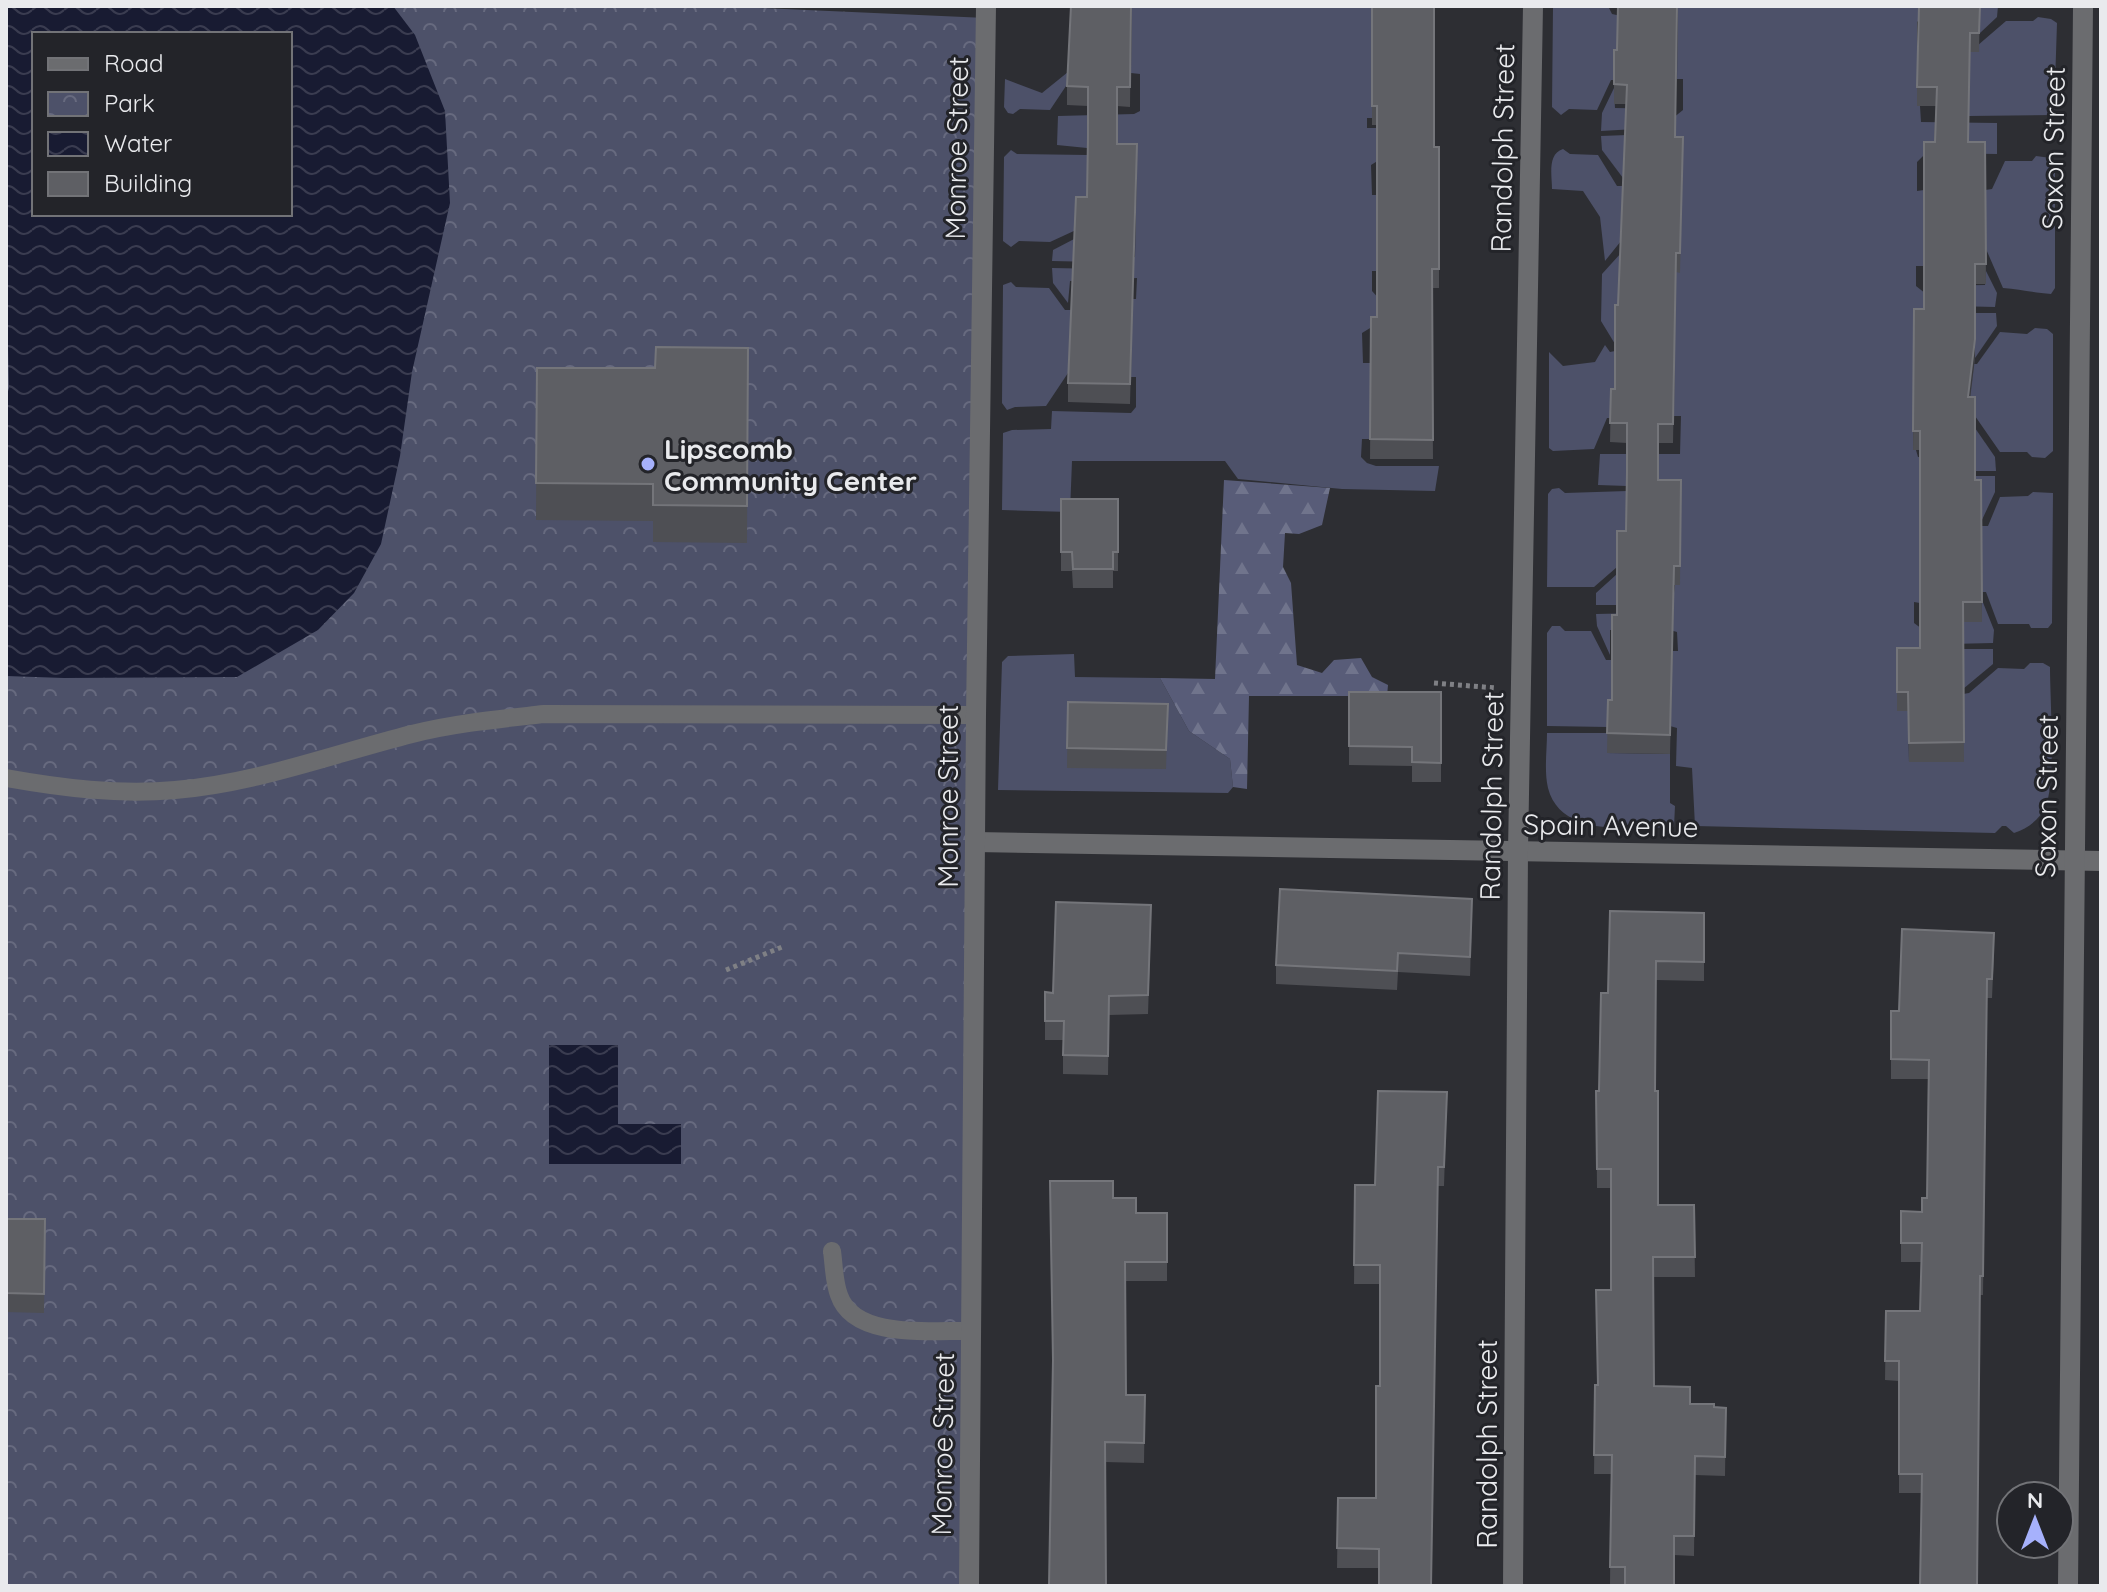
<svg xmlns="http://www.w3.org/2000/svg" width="2107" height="1592" viewBox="0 0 2107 1592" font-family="Quicksand,sans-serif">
<defs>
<pattern id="forest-firs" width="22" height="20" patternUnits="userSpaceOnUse" patternTransform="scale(2)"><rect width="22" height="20" fill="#585c78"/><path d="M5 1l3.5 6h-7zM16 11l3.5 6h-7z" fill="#70748c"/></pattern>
<pattern id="park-crowns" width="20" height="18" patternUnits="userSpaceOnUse" patternTransform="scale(2)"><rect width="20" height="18" fill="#4d5169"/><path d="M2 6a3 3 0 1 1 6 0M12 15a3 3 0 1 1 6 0" fill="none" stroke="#676a7f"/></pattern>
<pattern id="water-waves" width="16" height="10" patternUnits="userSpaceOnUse" patternTransform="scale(2)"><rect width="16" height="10" fill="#181b32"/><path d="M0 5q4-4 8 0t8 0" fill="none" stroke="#3a3c50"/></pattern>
</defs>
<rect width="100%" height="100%" fill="#2d2e33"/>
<g fill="#4d5169">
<polygon points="1132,6 1372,6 1372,118 1367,118 1367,128 1390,128 1405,144 1371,165 1372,195 1377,195 1377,271 1372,271 1372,291 1393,314 1362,333 1363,363 1371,363 1371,439 1362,439 1361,457 1367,463 1376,466 1439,466 1435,491 1342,489 1238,479 1225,461 1072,461 1070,512 1002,510 1003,433 1012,430 1051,429 1052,411 1131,413 1136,407 1136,377 1131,377 1132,299 1136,299 1137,278 1070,281 1068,303 1053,283 1052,268 1105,269 1120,260 1135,257 1137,164 1117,151 1057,145 1058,116 1134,114 1140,111 1140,74 1131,73"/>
<polygon points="1553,6 1608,6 1612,14 1626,17 1614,80 1611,80 1597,110 1569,109 1561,115 1552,107"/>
<path d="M1678 6H1934L1917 22V105L1920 106 1921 122 1997 123V154L1926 153 1917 162V191L1924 190V266H1916V286L1945 309 1914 329 1913 450H1916L1918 457H1930L1920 499V603L1914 602V623L1945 646 1897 710 1908 711 1909 762 1963 694 1969 693 1998 668 2024 669 2030 663H2043L2050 667C2050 698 2056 781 2046 805 2040 820 2028 828 2014 833L2006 826H2002L1995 833 1695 826 1692 768 1676 766 1677 728 1670 726 1671 651H1678L1677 632 1670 630 1662 593H1674L1675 585 1679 584 1627 486 1598 485 1600 454H1680L1681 416H1674L1675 325H1615V344L1601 321 1602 274 1621 253 1620 271 1680 272 1623 178 1602 150 1601 136 1653 134 1683 110V79H1677Z"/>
<polygon points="1944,6 1998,6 1997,17 1980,33 1979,26"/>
<polygon points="2038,17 2051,19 2057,23 2054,115 1968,116 1970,52 2006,21 2033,21"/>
<polygon points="1068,72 1068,83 1050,110 1020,109 1013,114 1008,113 1004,107 1005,79 1042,93"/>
<polygon points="1614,88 1615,108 1675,109 1653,128 1601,131 1602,113"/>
<path d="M1563 149 1570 154 1598 155 1617 186H1623L1621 241 1605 261 1600 217 1583 191 1552 189C1552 176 1547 154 1563 149Z"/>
<polygon points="1011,150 1017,154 1088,155 1087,216 1076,230 1050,242 1019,241 1011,247 1003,241 1004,157"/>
<path d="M2036 156 2051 158 2055 165V288L2051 294C2034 293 2020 289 2003 288L1986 249H1978L1985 190 1992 189 2005 161H2032Z"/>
<polygon points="1076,238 1096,262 1052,261 1053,250"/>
<polygon points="1986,271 1997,293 1995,307 1953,306 1925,286 1985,285"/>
<polygon points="1011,282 1016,287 1049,288 1065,310 1072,310 1068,373 1046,406 1015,407 1007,410 1002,403 1003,285"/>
<polygon points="1953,313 1996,313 1997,326 1975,358 1974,328"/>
<polygon points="2035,328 2047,329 2053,334 2053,451 2045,458 2032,457 2027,452 2000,452 1975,416 1968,415 1969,364 1977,364 2000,332 2027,334"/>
<polygon points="1605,345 1610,352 1615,351 1615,356 1623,357 1611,418 1607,418 1594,449 1553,451 1549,448 1549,352 1563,366 1595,362"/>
<polygon points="1975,428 1995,457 1996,471 1953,471"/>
<polygon points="1951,476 1995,476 1995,492 1981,522"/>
<polygon points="1559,488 1565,493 1627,491 1626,550 1617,567 1594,587 1547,587 1548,494 1552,489"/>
<polygon points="2033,492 2053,493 2052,623 2048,628 2031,628 2029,624 1998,624 1986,592 1982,592 1981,526 1988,526 2000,497 2028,496"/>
<polygon points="1617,574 1617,583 1641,605 1596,605 1596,593"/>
<polygon points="1982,600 1994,630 1993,643 1951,644 1920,622 1981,622"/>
<polygon points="1640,613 1665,631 1610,630 1610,655 1597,626 1596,614"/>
<polygon points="1552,626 1560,626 1565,631 1591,631 1606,660 1611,660 1612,667 1620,667 1608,727 1547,726 1547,633"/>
<polygon points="1951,649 1993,649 1993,664 1963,689"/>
<polygon points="1074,654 1075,677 1160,678 1189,731 1230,759 1233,787 1228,793 998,790 1002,662 1008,656"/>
<path d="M1547 733H1608V753L1670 754V803L1675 806 1674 827C1634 827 1561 839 1548 788 1544 771 1547 750 1547 733Z"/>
</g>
<polygon fill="url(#forest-firs)" points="1224,480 1330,488 1322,525 1299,534 1285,533 1283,567 1291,583 1297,665 1322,673 1334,660 1361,658 1372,677 1388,685 1387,696 1249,696 1247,789 1233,787 1230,759 1189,731 1160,678 1215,679"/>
<path fill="url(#park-crowns)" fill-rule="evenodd" d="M6 6H715L986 18 969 1586H6ZM34 34H290V214H34Z"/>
<g fill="url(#water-waves)" fill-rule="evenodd">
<path d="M6 6H393L415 35 445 111 450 203 412 372 400 456 381 544 354 593 318 630 237 677 64 678 6 676V398L9 388 6 263ZM34 34H290V214H34Z"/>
<polygon points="549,1045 618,1045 618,1124 681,1124 681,1164 549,1164"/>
</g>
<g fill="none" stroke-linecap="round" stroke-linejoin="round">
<g stroke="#7f8085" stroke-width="5" stroke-dasharray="4 4" stroke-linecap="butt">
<polyline points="1434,683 1496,688"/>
<polyline points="726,970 782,947"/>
</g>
<g stroke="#6b6c6f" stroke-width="18">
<path d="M6 778C62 788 118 795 175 790 257 783 333 754 412 734 456 723 500 719 544 714L976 715"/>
<path d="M832 1251C834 1266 834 1282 839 1295 854 1340 933 1330 972 1331"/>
</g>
<g stroke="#6b6c6f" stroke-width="20">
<polyline points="975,842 2101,861"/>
<polyline points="969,1586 976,715 986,6"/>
<polyline points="1513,1586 1518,851 1533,6"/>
<polyline points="2068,1586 2083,6"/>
</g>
</g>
<g fill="#4e4f54">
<polygon points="1131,6 1130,107 1117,106 1117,144 1137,144 1130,404 1068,402 1068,383 1087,197 1088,106 1067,105 1067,86"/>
<polygon points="1372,6 1434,147 1439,147 1439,288 1432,288 1433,459 1370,459 1371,317 1377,317 1377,125 1372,125"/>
<polygon points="1980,6 1979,52 1970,52 1968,142 1985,142 1986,284 1975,284 1975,358 1970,397 1975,480 1981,480 1982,622 1963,622 1964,762 1909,762 1908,711 1897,711 1897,648 1920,648 1920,450 1913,450 1914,309 1924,309 1936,106 1917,106 1917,87"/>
<polygon points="1614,50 1617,50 1676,137 1683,156 1680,273 1676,272 1673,443 1658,443 1658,480 1681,480 1680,585 1674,585 1670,754 1607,753 1608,700 1612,700 1617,615 1626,531 1627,443 1610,442 1611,389 1615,389 1626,104 1614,104"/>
<polygon points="748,348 747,543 653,542 653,521 536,520 537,368 655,368"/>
<polygon points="1061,499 1118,499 1118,571 1113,571 1113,588 1073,588 1072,571 1061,571"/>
<polygon points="1349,692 1441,692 1441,782 1412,782 1412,766 1349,765"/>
<polygon points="1068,702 1168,704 1166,769 1067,768"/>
<polygon points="1704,913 1704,981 1656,980 1655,1091 1658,1205 1694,1205 1695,1277 1653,1277 1654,1386 1690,1404 1726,1408 1725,1476 1695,1475 1694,1556 1674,1555 1674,1586 1610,1586 1611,1474 1594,1474 1595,1385 1598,1385 1611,1290 1611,1188 1597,1188 1596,1091 1599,1091 1608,993"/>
<polygon points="1472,918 1470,976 1398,972 1397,990 1276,984 1276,965"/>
<polygon points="1151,923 1148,1014 1109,1015 1108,1075 1063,1074 1063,1040 1045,1040 1045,992 1053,993"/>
<polygon points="1994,952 1992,998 1987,998 1983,1295 1980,1295 1922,1493 1899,1493 1899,1381 1885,1380 1886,1311 1920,1311 1921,1262 1901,1262 1901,1211 1922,1212 1927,1198 1928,1079 1891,1079 1891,1011 1899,1011"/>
<polygon points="1447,1092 1444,1186 1438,1186 1379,1568 1337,1568 1338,1498 1376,1498 1380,1386 1380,1284 1354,1284 1355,1185 1375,1185"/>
<polygon points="1113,1198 1136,1213 1167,1213 1167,1281 1125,1281 1126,1395 1145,1395 1144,1463 1105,1462 1049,1586"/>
<polygon points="6,1219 45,1219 44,1313 6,1312"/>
</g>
<g fill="#3a3b40">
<polygon points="1975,339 1975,358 1968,416 1968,397"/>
<polygon points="1472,899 1472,918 1470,976 1470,957"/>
</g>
<g fill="#5e5f64" stroke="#74757a" stroke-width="2">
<polygon points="1071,6 1131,6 1130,87 1117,87 1117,144 1137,144 1130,384 1068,383 1076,197 1087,197 1088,136 1088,87 1067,86"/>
<polygon points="1372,6 1434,6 1434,147 1439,147 1439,269 1432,269 1433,440 1370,439 1371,317 1377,317 1377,106 1372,106"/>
<polygon points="1618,6 1677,6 1675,137 1683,137 1680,253 1676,253 1673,424 1658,424 1658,480 1681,480 1680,566 1674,566 1670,735 1607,733 1608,700 1612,700 1612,615 1617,615 1617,531 1626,531 1627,472 1627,423 1610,423 1611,389 1615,389 1615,305 1618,305 1627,85 1614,84 1614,50 1617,50"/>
<polygon points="1919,6 1980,6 1979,33 1970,33 1968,142 1985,142 1986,264 1975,264 1975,339 1968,397 1975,397 1975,480 1981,480 1982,602 1963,602 1964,742 1909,743 1908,692 1897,692 1897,648 1920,648 1920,431 1913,431 1914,309 1924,309 1924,142 1935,142 1937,87 1917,87"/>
<polygon points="656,347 748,348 747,506 653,505 653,484 536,483 537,368 655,368"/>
<polygon points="1061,499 1118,499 1118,552 1113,552 1113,569 1073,569 1072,552 1061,552"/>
<polygon points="1349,692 1441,692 1441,763 1412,762 1412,747 1349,746"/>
<polygon points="1068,702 1168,704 1166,750 1067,748"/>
<polygon points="1280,889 1472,899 1470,957 1398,953 1397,971 1276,965"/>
<polygon points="1056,902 1151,905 1148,995 1109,996 1108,1056 1063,1055 1064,1021 1045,1021 1045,992 1053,993"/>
<polygon points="1610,911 1704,913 1704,962 1656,961 1655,1091 1658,1091 1658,1205 1694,1205 1695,1257 1653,1257 1654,1386 1690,1387 1690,1404 1714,1404 1714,1407 1726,1408 1725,1457 1695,1456 1694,1536 1674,1536 1674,1586 1625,1586 1625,1567 1610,1567 1612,1455 1594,1455 1595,1385 1598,1385 1596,1290 1611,1290 1611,1169 1597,1169 1596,1091 1599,1091 1601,993 1608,993"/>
<polygon points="1902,929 1994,933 1992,979 1987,979 1983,1276 1980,1276 1977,1586 1920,1586 1922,1474 1899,1474 1899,1361 1885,1361 1886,1311 1920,1311 1922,1243 1901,1243 1901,1211 1922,1212 1922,1198 1927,1198 1929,1060 1891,1059 1891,1011 1899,1011"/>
<polygon points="1378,1091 1447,1092 1444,1167 1438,1167 1431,1586 1379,1586 1379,1549 1337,1548 1338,1498 1376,1498 1376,1386 1380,1386 1380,1265 1354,1265 1355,1185 1375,1185"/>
<polygon points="1050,1181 1113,1181 1113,1198 1136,1198 1136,1213 1167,1213 1167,1262 1125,1262 1126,1395 1145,1395 1144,1443 1105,1442 1106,1586 1049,1586 1053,1360"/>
<polygon points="6,1219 45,1219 44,1294 6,1293"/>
</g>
<circle fill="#a6b1fc" stroke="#232429" stroke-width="3" cx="648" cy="464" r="8"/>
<g text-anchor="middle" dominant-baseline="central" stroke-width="6" stroke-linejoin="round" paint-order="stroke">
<g font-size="28" fill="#e9eaed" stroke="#232429">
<text transform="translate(956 148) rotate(-89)">Monroe Street</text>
<text transform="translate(1502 148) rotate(-89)">Randolph Street</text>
<text transform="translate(2053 148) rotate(-89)">Saxon Street</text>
<text transform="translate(947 796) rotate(-90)">Monroe Street</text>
<text transform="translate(1491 796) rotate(-89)">Randolph Street</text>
<text transform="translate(2046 796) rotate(-89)">Saxon Street</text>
<text transform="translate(1611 825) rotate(1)">Spain Avenue</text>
<text transform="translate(942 1444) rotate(-89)">Monroe Street</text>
<text transform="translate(1486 1444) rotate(-90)">Randolph Street</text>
</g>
<g font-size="28" font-weight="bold" fill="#e9eaed" stroke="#232429" text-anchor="start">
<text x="664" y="448">Lipscomb<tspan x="664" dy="32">Community Center</tspan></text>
</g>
</g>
<rect width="2107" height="1592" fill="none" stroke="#e9eaed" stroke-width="16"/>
<rect x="32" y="32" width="260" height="184" fill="#232429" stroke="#727377" stroke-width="2"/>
<rect x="48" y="58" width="40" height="12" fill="#6b6c6f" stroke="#727377" stroke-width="2"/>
<text x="104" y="72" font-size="24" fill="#e9eaed">Road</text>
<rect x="48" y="92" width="40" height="24" fill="url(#park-crowns)" stroke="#727377" stroke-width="2"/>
<text x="104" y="112" font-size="24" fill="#e9eaed">Park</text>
<rect x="48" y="132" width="40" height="24" fill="url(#water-waves)" stroke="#727377" stroke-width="2"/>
<text x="104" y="152" font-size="24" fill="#e9eaed">Water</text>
<rect x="48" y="172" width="40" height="24" fill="#5e5f64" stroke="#727377" stroke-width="2"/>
<text x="104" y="192" font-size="24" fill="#e9eaed">Building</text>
<g transform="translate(2035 1520)"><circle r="38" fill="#232429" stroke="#727377" stroke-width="2"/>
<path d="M0-6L14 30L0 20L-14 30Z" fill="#a6b1fc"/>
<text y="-12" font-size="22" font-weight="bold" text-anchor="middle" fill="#e9eaed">N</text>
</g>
</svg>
